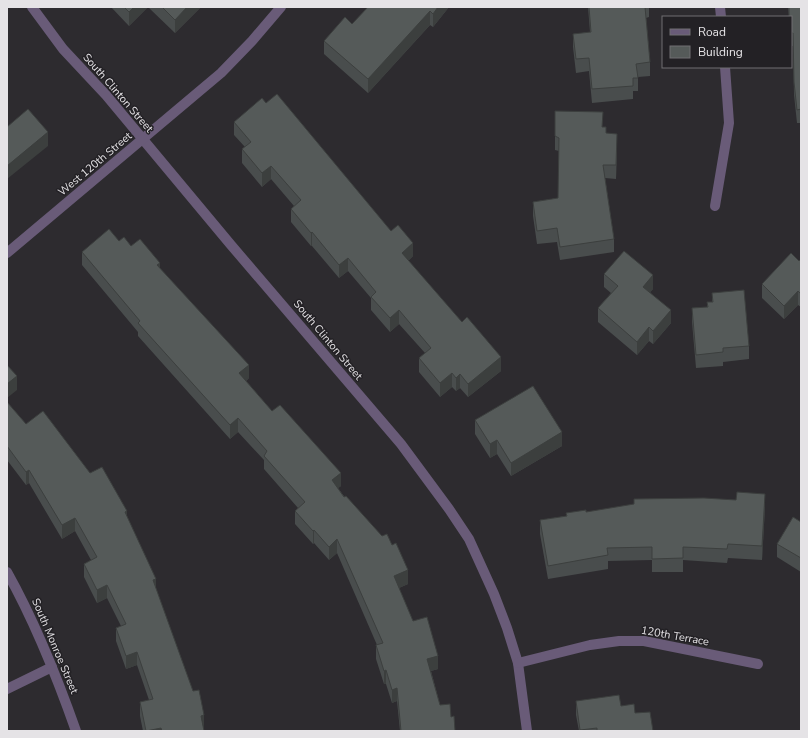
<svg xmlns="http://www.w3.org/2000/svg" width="808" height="738" viewBox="0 0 808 738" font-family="'Nunito Sans',sans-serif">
<rect width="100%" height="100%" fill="#2d2b2f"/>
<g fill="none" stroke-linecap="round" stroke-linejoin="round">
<polyline stroke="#695b78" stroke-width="10" points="7,689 52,667"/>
<g stroke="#695b78" stroke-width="10">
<polyline points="32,7 63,49 106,95 231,245 401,444 449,509 469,539 494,594 507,628 518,663 527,731"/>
<polyline points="720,7 721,17"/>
<polyline points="715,206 729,123 725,67"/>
<polyline points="7,253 221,73 252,41 281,7"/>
<path d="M7 572C35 622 57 677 76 731"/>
<polyline points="518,663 590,645 619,641 644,641 758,664"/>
</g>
</g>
<g fill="#494d4d">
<polygon points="111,7 148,7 129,26"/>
<polygon points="148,7 201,7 175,33"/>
<polygon points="449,7 433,27 430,25 368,93 324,54 324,41 352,24"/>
<polygon points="588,7 649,7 649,17 646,18 650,62 650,76 638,77 638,91 633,91 633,99 592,103 589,71 576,73 573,47 573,34 590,32"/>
<polygon points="788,7 801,7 801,123 797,123 794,95 793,46 791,46 791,17 789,17"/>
<polygon points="266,103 391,231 413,256 408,261 501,371 468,397 460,388 456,391 452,387 440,397 419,372 419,358 425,353 399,324 390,332 371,310 371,298 348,271 339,278 312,246 311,246 291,222 291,209 294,206 271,179 262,187 242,163 242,149 245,147 234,135 234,122"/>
<polygon points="603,127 606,133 617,147 616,179 605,178 614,239 614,252 560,260 557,242 537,244 533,216 533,202 558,198 559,151 555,150 555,136"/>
<polygon points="119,241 131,246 160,269 249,378 246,381 272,411 341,486 338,488 408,584 399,588 413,621 438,669 431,671 440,705 451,717 455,731 400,731 397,701 392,703 386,684 384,684 376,659 376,645 377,645 337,553 329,560 314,543 313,544 295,524 295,511 298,508 264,469 264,460 238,432 230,439 138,336 138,332 82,265 82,252"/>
<polygon points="801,259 801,307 798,305 784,319 762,298 762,284 799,261"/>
<polygon points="604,274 653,289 650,292 671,323 653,344 649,341 637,355 598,322 598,308 611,293 604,287"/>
<polygon points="712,293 749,346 749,359 723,362 723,366 696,368 692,322 692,308 707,307 707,302 712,302"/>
<polygon points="7,402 26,424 90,473 127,518 156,589 204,731 143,731 140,716 140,702 149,700 137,665 126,669 116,641 116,628 121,626 107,598 97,603 84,577 84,564 91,560 75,531 62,539 29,483 26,485 7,460"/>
<polygon points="475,420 562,446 511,476 497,454 490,458 475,434"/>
<polygon points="765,507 762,560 728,558 727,563 683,560 683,572 652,572 652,560 608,561 608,569 548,579 540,534 540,520 566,516 566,513 586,512"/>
<polygon points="801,522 801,572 777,557 777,544"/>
<polygon points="576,701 621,706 635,713 653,731 579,731 576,715"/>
</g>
<g fill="#3c3f3e">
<polygon points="134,7 148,7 129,26 129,12"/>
<polygon points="187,7 201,7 175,33 175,20"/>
<polygon points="438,7 449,7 433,27 433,14"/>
<polygon points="430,11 430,25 368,93 368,79"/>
<polygon points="48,132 48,146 7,179 7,166"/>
<polygon points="617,134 617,147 616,179 616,165"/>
<polygon points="271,166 271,179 262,187 262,173"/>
<polygon points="312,232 312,246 311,246 311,233"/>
<polygon points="413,243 413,256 402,266 402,253"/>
<polygon points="348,258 348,271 339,278 339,265"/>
<polygon points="160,263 160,276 157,265"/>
<polygon points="653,275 653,289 643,300 643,287"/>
<polygon points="798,291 798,305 784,319 784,306"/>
<polygon points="399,310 399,324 390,332 390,318"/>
<polygon points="671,310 671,323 653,344 653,331"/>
<polygon points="649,327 649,341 637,355 637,342"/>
<polygon points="501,357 501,371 468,397 468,384"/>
<polygon points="249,365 249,378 239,387 239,373"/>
<polygon points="452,373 452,387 440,397 440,383"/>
<polygon points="460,374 460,388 456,391 456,378"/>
<polygon points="17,376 17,390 7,398 7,384"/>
<polygon points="238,418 238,432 230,439 230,425"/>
<polygon points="562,432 562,446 511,476 511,463"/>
<polygon points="497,440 497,454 490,458 490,444"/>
<polygon points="29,470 29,483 26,485 26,472"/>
<polygon points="341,473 341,486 332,493 332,480"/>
<polygon points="765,494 765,507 762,560 762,546"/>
<polygon points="127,511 127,524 125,512"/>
<polygon points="75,518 75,531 62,539 62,525"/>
<polygon points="314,530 314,543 313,544 313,531"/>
<polygon points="337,539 337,553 329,560 329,547"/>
<polygon points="408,570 408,584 394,590 394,576"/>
<polygon points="156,579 156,592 153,580"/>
<polygon points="107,585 107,598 97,603 97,590"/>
<polygon points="137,652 137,665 126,669 126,656"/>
<polygon points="438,656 438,669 427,672 427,659"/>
<polygon points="386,670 386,684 384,684 384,671"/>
<polygon points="397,688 397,701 392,703 392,690"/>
<polygon points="204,715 204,729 201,716"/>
<polygon points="161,728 161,731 149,731"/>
</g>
<g fill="#555a59" stroke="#3c3f3e">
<polygon points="124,7 134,7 129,12"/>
<polygon points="162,7 187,7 175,20"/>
<polygon points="368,7 438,7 433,14 430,11 368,79 324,41 345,17 352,24"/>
<polygon points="589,7 645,7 650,62 636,64 638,78 633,78 633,86 592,89 589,58 576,59 573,34 591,32"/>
<polygon points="789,7 801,7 801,109 797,110 794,82 793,33 791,33 791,17 789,17"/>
<polygon points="277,94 391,231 398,225 413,243 402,253 462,322 467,317 501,357 468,384 460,374 456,378 452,373 440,383 419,358 431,348 399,310 390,318 371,297 376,292 348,258 339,265 312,232 311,233 291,209 301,200 271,166 262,173 242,149 251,142 234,122 262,98 266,103"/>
<polygon points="28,109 48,132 7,166 7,127"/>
<polygon points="555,111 603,112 602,127 606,127 606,133 617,134 616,165 603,165 614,239 560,247 557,228 537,231 533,202 558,198 559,138 555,136"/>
<polygon points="109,229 119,241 124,237 131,246 140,239 160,263 157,265 249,365 239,373 272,411 280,405 341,473 332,480 344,497 346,496 382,536 387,534 392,545 396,543 408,570 394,576 413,621 427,617 438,656 427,659 440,705 450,704 451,717 454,716 455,731 401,731 397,688 392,690 386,670 384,671 376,645 383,643 337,539 329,547 314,530 313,531 295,511 305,502 264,456 267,451 238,418 230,425 138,323 140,321 82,252"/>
<polygon points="624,251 653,275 643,287 671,310 653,331 649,327 637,342 598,308 618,286 604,274"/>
<polygon points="791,253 799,261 801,259 801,294 798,291 784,306 762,284"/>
<polygon points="744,290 749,346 723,348 723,352 696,355 692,308 708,307 707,302 713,302 712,293"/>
<polygon points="7,365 17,376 7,384"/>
<polygon points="533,386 562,432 511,463 497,440 490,444 475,420"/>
<polygon points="7,402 26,424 43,411 90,473 102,467 127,511 125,512 156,579 153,580 193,691 199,690 204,715 201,716 204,731 162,731 161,728 146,731 140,702 153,699 137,652 126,656 116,628 126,624 107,585 97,590 84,564 97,557 75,518 62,525 29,470 26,472 7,446"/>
<polygon points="737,492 765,494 762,546 728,544 727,549 683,547 683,558 652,559 652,547 607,548 608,555 548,566 540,520 567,516 566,513 586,510 586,512 634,504 634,499 704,498 736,500"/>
<polygon points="793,517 801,522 801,558 777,544"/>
<polygon points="619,695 621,706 634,704 635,713 650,712 653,731 597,731 597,728 580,730 576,701"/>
</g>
<g text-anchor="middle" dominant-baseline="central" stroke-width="3" stroke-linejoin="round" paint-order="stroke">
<g font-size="11" fill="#e5e3e6" stroke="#232125">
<text transform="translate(118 93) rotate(49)">South Clinton Street</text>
<text transform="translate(95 164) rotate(-40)">West 120th Street</text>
<text transform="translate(328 340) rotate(50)">South Clinton Street</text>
<text transform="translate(675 636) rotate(10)">120th Terrace</text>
<text transform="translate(55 646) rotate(67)">South Monroe Street</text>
</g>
</g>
<rect width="808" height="738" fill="none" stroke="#e5e3e6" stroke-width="16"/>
<rect x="662" y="16" width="130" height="52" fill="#232125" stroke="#716f72"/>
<rect x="670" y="29" width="20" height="6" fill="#695b78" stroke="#716f72"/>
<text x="698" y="36" font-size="12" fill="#e5e3e6">Road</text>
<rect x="670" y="46" width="20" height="12" fill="#555a59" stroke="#716f72"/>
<text x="698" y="56" font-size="12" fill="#e5e3e6">Building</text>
</svg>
